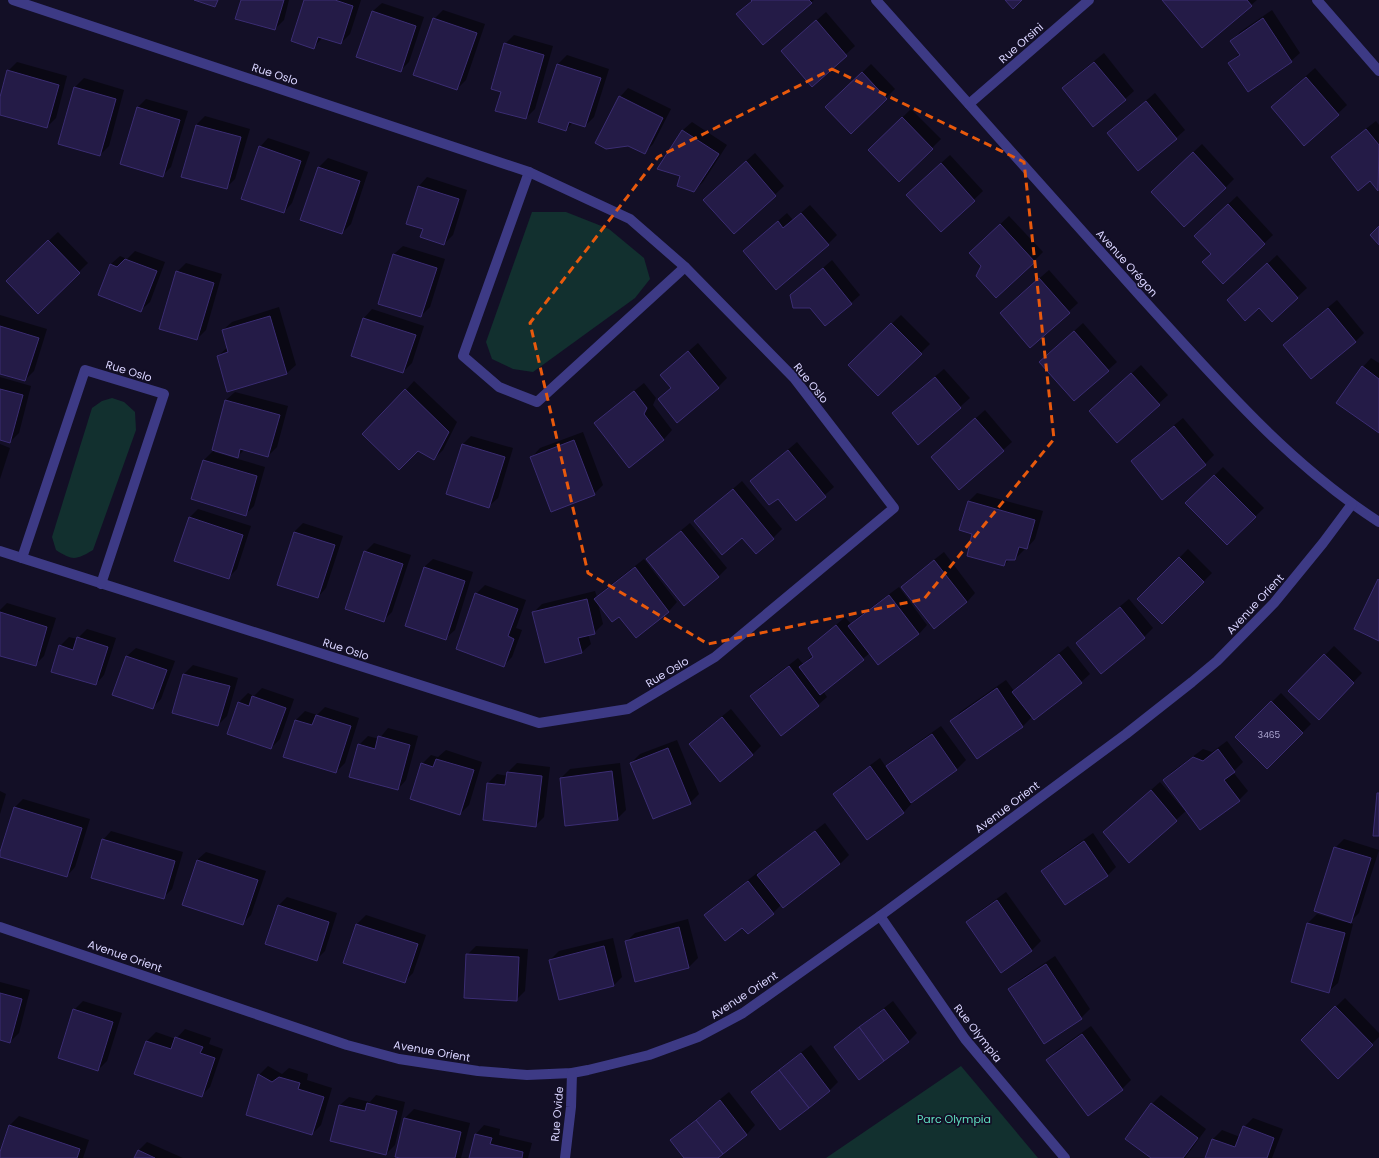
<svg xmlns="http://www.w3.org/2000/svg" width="1379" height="1158" viewBox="0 0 1379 1158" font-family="Poppins,sans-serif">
<rect width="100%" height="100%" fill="#130f26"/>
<g fill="#12302f">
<polygon points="532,212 566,212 609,229 644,258 650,279 635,298 533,372 513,369 492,359 486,342"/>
<path d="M112 398 124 402 135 412 136 430 93 550C76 560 73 561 56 550L52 537 92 408 102 401Z"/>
<polygon points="961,1066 1038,1158 826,1158"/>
</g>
<g fill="#0007">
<polygon points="242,0 289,0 284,20 275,29"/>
<polygon points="305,0 361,0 350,34 341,43 323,37 314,47"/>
<polygon points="752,0 814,0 763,44 737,14"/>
<polygon points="1164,0 1257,0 1203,46"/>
<polygon points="382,3 424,17 409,62 400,71 373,11"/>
<polygon points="443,10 485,24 466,80 457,89 434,19"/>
<polygon points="1272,10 1300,53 1291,61 1229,63 1240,53 1232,41 1240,32"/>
<polygon points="826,12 855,46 812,85 782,51"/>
<polygon points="514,35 553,46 535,109 526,118 502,91 505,44"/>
<polygon points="1104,53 1134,91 1125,99 1063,88 1072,79"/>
<polygon points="567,55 609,69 594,117 585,126 573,122 566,130 539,121 558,64"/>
<polygon points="17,62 67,76 56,118 47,127 0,114 0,101 8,71"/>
<polygon points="871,64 895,89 851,132 827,107"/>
<polygon points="1315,68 1347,105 1305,144 1281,98"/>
<polygon points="84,78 124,90 109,146 100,155 59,143 75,87"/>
<polygon points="628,88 671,109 653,144 644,153 620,97"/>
<polygon points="1155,93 1185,130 1176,138 1108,133"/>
<polygon points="146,99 188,111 171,167 162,176 137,108"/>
<polygon points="911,109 941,139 899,181 869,150"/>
<polygon points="205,116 250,129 235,179 226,188 196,125"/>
<polygon points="1376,121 1379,125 1378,189 1370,180 1332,157 1341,148"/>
<polygon points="692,122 727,145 703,182 694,191 681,175 659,168 683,130"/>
<polygon points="268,138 310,152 292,203 284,212 260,147"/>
<polygon points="1202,144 1234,179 1225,188 1161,183"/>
<polygon points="755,153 784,186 734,233 713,191"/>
<polygon points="950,155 983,191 941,231 916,186"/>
<polygon points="328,158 368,172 351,224 342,233 301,219 319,167"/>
<polygon points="427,177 467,190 453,235 444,244 424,228 419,186"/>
<polygon points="1237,196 1273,235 1223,282 1212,254 1204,227"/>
<polygon points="810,205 837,235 828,244 753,243 787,213 793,220"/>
<polygon points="1009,216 1043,252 1034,261 982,266 979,244"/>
<polygon points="58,232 88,263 38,312 7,281"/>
<polygon points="403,246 445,259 430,307 421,316 394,254"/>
<polygon points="135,251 165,262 150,302 141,310 111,264 120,256 127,259"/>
<polygon points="1277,255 1307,288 1272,320 1259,306 1237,292"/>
<polygon points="832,260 860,295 851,303 792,295"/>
<polygon points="186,263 222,274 206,330 197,339 177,272"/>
<polygon points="1049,270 1078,303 1031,346 1010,304"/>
<polygon points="1337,300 1364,333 1355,342 1284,345 1293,336"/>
<polygon points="279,307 296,365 287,373 218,356 228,347 223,330 232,322"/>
<polygon points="372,309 424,326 412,363 403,372 352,355 364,318"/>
<polygon points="0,315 47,329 34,371 25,380 0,373"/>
<polygon points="901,315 930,344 878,395 849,365"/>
<polygon points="1083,323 1117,362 1108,370 1050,353"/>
<polygon points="698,343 727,378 718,387 659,399 672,387 661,375"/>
<polygon points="1371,358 1379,363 1379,432 1363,367"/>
<polygon points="1141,365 1168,395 1117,442 1099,403"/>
<polygon points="944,369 970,398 919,443 902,404"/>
<polygon points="0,377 31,386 19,433 10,442 0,439"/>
<polygon points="414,381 457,422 443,450 434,459 418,450 406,390"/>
<polygon points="644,383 656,398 653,405 672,430 664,439 629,466 595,424 604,415"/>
<polygon points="235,392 288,406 277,447 268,456 245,449 238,456 215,450 214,452 265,467 254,506 245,515 204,460 214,450 226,400"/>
<polygon points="985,410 1012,442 1003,450 941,449"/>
<polygon points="1183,418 1214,455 1205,464 1133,461 1141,452"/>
<polygon points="583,432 603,485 594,494 532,457 540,448"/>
<polygon points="471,436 513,448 498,498 489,506 463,444"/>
<polygon points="797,442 834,487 796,520 778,497 751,481"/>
<polygon points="0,444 10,448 0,479"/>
<polygon points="1223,467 1264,508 1227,544 1187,503"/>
<polygon points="742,481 782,529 773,538 743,537 705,513"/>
<polygon points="977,493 1043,511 1035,539 1027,548 1025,548 1024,550 1015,559 1010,559 1004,565 974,533 968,502"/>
<polygon points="198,509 251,526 237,569 228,578 189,518"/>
<polygon points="303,523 343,536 326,588 318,597 294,532"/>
<polygon points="690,523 727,568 718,577 647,559"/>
<polygon points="374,543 411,555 392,612 383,621 365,552"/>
<polygon points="1188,549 1212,573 1162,623 1139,599"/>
<polygon points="944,552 975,593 967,602 934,627 902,587 911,578"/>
<polygon points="433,559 473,572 455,630 446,638 424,567"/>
<polygon points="644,559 677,602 669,611 636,637 619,615 598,603 603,624 594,633 588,634 591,644 582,652 545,661 533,613 542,604 595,591 597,597 604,590"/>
<polygon points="485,585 526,600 516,628 522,630 512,657 504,665 476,594"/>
<polygon points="899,587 927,625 919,634 870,653 823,691 827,697 818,705 752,696 760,687 798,658 803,664 813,655 810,648 845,617 851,624 858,617"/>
<polygon points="1129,599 1153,628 1144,637 1077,643 1086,634"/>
<polygon points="7,603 56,618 44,656 35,665 0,655 0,610"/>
<polygon points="87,629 116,638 104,675 96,684 60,646 69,637 77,639"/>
<polygon points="1068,646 1090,674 1081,682 1032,717 1023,726 977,758 952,721 960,712 1006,680 1014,691 1022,683"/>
<polygon points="1334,646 1362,673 1327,710 1290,691"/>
<polygon points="136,648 175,661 161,699 152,708 127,656"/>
<polygon points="193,665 238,678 227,716 218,725 173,712 184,674"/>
<polygon points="262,688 294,699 280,739 271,748 228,733 239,702 248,693 254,696"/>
<polygon points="1281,693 1311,724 1267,768 1237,737"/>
<polygon points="325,707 359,718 345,763 336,772 285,756 296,720 305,711 317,715"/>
<polygon points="731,709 761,746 752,755 690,744 699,735"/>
<polygon points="941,726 966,760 957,769 911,801 912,803 904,812 868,839 834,794 843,785 880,758 886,767 896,758"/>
<polygon points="388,728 418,736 406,780 398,789 359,745 368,736 379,739"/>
<polygon points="677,740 699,794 690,803 631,763 640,754"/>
<polygon points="1227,741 1243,762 1233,772 1248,791 1239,800 1187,810 1130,861 1104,832 1160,782 1185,811 1186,810 1164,780 1173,771 1203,749 1212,752"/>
<polygon points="446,750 482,762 469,805 460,814 422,764 431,755 438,757"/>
<polygon points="517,763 550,767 544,817 535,826 484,819 488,783 497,774 508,776 508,772"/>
<polygon points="620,763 626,810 617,819 561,778 570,769"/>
<polygon points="0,791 6,794 0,814"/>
<polygon points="23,799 90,819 75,867 67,876 0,856 14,808"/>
<polygon points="825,823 849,855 840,864 783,907 781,905 773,913 706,915 715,906 757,873 759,875 768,867"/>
<polygon points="111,831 183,852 172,889 163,898 103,840"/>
<polygon points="1093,833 1116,867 1107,876 1043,871 1052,862"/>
<polygon points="1344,839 1379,850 1359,913 1349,923 1353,924 1338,983 1329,991 1308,923 1317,914 1345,922 1335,848"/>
<polygon points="206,852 266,871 251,915 242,924 197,860"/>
<polygon points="1006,892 1041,941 1032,950 1001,971 967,922 976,914"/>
<polygon points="287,897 337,913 325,951 316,960 278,906"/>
<polygon points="366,915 426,935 413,973 404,982 345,962 357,924"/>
<polygon points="688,919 698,958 689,967 636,981 626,942 635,933"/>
<polygon points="613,938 622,977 614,985 550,960 559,951"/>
<polygon points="476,946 528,949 525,991 516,1000 467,955"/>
<polygon points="1055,956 1090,1009 1081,1018 1009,990 1018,981"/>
<polygon points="0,982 30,990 19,1033 10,1042 0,1039"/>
<polygon points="1345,998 1379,1033 1379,1037 1338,1077 1302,1040"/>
<polygon points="83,1001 122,1013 107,1061 98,1070 74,1010"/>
<polygon points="893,1001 917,1033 908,1042 835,1047 844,1039"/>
<polygon points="1091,1026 1131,1080 1122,1089 1088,1115 1048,1060 1056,1051"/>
<polygon points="185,1029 211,1038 209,1044 223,1049 210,1087 201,1096 136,1073 147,1041 156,1032 176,1039"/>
<polygon points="811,1045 838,1082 829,1091 752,1092 761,1083"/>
<polygon points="268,1066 282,1074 289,1068 308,1074 307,1080 332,1088 321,1125 312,1134 248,1115 259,1075"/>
<polygon points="729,1092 755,1125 747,1134 716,1158 685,1158 671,1140 680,1132"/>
<polygon points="376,1095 405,1102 395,1145 386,1154 340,1105 349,1097 370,1102"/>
<polygon points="1161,1095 1206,1129 1185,1158 1152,1158 1126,1138 1152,1104"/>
<polygon points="414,1109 470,1123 461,1158 405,1158 405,1118"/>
<polygon points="19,1116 89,1140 83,1158 0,1158 10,1125"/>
<polygon points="1253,1118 1283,1129 1272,1158 1206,1158 1213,1139 1222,1130 1240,1137 1244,1127"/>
<polygon points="484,1125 500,1129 499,1135 532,1143 528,1158 470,1158 476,1134"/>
<polygon points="147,1142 183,1158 135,1158 138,1151"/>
</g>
<g fill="#241b47" stroke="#3b2d73">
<polygon points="194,0 218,0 215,7"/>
<polygon points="241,0 284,0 275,30 235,19"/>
<polygon points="304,0 335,0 353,6 341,44 318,37 314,49 291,41"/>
<polygon points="751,0 809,0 812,3 763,45 736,14 752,1"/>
<polygon points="1005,0 1022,0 1013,9"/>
<polygon points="1162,0 1247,0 1252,6 1202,48"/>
<polygon points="372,11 416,26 401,72 356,57"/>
<polygon points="433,18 477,33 457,90 413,75"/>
<polygon points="1263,18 1292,62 1248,92 1228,63 1240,55 1230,41"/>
<polygon points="816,20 847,56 812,87 781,51"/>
<polygon points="504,43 544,55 526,119 495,111 501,92 491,89"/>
<polygon points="1094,62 1126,100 1093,127 1062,88"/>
<polygon points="557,64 601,78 585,127 569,122 566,131 538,122"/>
<polygon points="7,70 59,85 47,128 0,115 0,97"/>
<polygon points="862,72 887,99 851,134 825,107"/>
<polygon points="1306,77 1339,115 1304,146 1271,107"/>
<polygon points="74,87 116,99 100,156 58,144"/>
<polygon points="619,96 663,118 645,154 628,146 606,149 595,143"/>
<polygon points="1146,101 1177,139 1138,171 1107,133"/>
<polygon points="137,107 180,120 163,177 120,164"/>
<polygon points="902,117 933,149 899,182 868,150"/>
<polygon points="196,125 241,137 227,189 181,177"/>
<polygon points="1366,129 1379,145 1378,191 1370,181 1358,191 1331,157"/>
<polygon points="682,130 719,154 694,192 677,186 680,176 657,169"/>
<polygon points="259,146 301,161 284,213 241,199"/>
<polygon points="1193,152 1226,188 1184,227 1151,192"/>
<polygon points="746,161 776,196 734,234 703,200"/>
<polygon points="941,163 975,201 941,232 906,195"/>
<polygon points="318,167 360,181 342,234 300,220"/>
<polygon points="418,186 459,199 444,245 420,237 423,229 406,224"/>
<polygon points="1228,204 1265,244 1223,284 1202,262 1211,254 1194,236"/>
<polygon points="801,213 829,245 776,290 743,251 778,221 783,228"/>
<polygon points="1000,224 1035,262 996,298 976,276 981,266 969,253"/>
<polygon points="1379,226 1379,245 1370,235"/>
<polygon points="48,240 80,273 38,314 6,281"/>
<polygon points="393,254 437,268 421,317 378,304"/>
<polygon points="125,259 157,271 141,312 98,295 110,264 117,267"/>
<polygon points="1267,263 1298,298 1272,322 1259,308 1245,321 1227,300"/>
<polygon points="823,268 852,304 825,326 810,308 793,308 790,295"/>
<polygon points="176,271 214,283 197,340 159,329"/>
<polygon points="1039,278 1070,313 1030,348 1000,313"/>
<polygon points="1328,308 1356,342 1311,379 1283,345"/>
<polygon points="270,316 287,374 227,392 217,356 228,352 222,330"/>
<polygon points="363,318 416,335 403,373 351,356"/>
<polygon points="891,323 922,354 878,396 848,365"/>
<polygon points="0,326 39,338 25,381 0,374"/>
<polygon points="1074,331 1109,371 1074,401 1039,362"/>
<polygon points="688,351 719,388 677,423 658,399 671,388 660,375"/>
<polygon points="1362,366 1379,379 1379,433 1336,403"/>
<polygon points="1131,373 1160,405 1117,443 1089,411"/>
<polygon points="935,377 961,408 918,445 892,413"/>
<polygon points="0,389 23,395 10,443 0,440"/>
<polygon points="405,389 449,432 434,460 418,451 399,470 362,434"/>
<polygon points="634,391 647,408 644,414 664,440 629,468 594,423"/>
<polygon points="225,400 280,415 268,457 240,449 238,458 212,450"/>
<polygon points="975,418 1004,451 959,490 931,457"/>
<polygon points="1174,426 1206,465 1162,500 1131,461"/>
<polygon points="574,440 595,495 551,512 530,457"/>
<polygon points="462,444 505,457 489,508 446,494"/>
<polygon points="788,450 826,497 796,521 778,499 769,505 750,481"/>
<polygon points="203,460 257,476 246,516 191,499"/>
<polygon points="1214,475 1256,517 1227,545 1185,503"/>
<polygon points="733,489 774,539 756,554 742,538 722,555 694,521"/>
<polygon points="968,501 1035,520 1027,549 1019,547 1015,560 1006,560 1004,566 967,556 972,534 959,530"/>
<polygon points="189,517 243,535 229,579 174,561"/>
<polygon points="681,531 719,577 684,606 646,559"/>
<polygon points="294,532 335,545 318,598 277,585"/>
<polygon points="364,551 403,564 384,622 345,609"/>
<polygon points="1179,557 1204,582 1162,624 1137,599"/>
<polygon points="934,560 967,602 934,629 901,587"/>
<polygon points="424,567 465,581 446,640 405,626"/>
<polygon points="635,567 669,612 636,638 619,617 612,622 594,599"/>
<polygon points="1378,579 1379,580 1379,641 1354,629"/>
<polygon points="475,593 518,609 508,636 514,639 504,667 456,649"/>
<polygon points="889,595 919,634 878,665 848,626"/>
<polygon points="587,599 595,634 578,638 582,653 545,663 532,612"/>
<polygon points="1120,607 1145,638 1101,674 1076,643"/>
<polygon points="0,612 47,627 36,666 0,656"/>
<polygon points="836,625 864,660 820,695 799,667 813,657 808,648"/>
<polygon points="77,637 108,647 96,685 51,672 59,645 73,650"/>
<polygon points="1059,654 1082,683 1034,720 1012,692"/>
<polygon points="1324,654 1354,683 1319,720 1288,691"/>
<polygon points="126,656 167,670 153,709 112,695"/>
<polygon points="789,666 819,706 781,736 750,696"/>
<polygon points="183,674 230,686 218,726 172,713"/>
<polygon points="997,688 1023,727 977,759 950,721"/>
<polygon points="252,696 286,708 271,749 227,734 238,702 249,706"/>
<polygon points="1271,701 1303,733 1267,769 1235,737"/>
<polygon points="316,715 351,726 336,773 283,757 295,720 312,725"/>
<polygon points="722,717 753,755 720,782 689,744"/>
<polygon points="932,734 957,770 911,803 886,766"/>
<polygon points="378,736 410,745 398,790 349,777 358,744 375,749"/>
<polygon points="668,748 691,804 653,819 630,763"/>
<polygon points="1218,749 1235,772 1224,780 1240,801 1200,830 1163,780 1193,757 1203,761"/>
<polygon points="436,759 474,770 460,815 410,799 421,763 433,767"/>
<polygon points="870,766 904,813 867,840 833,794"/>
<polygon points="612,771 618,820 565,826 560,778"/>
<polygon points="507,772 542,776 536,827 483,820 487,783 505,785"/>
<polygon points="1151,790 1177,821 1129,863 1103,832"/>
<polygon points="1377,793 1379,793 1379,836 1373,836"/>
<polygon points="14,807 82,828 67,877 0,857 0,852"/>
<polygon points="815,831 840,864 783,908 757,875"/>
<polygon points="102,839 175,861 164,899 91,878"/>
<polygon points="1084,841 1108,876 1065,905 1041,871"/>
<polygon points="1334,847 1371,858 1351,923 1314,911"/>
<polygon points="197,860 258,880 243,925 182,905"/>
<polygon points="748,881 774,914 748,934 742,928 725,941 704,915"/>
<polygon points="997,900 1032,951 1001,973 966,922"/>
<polygon points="278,905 329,922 317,961 265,944"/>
<polygon points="1307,923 1345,933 1329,993 1291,982"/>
<polygon points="356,924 418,944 405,983 343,963"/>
<polygon points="679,927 689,968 635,982 625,941"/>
<polygon points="604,946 614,986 559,1000 549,960"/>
<polygon points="466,954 519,957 517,1001 464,998"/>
<polygon points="1046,964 1082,1019 1044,1044 1008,989"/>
<polygon points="0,993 22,999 10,1043 0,1040"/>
<polygon points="1335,1006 1373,1045 1338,1079 1301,1040"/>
<polygon points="73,1009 113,1022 98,1071 58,1058"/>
<polygon points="884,1009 909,1042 884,1061 859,1027"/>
<polygon points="859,1027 884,1061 859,1080 834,1047"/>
<polygon points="1082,1034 1123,1090 1088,1116 1046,1060"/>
<polygon points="175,1037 203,1047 200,1053 215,1058 202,1097 134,1074 146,1041 171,1049"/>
<polygon points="801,1053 830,1091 809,1108 779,1070"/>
<polygon points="779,1070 809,1108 780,1130 751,1092"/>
<polygon points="258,1074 272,1082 279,1077 300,1083 298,1089 324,1097 312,1135 246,1115"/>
<polygon points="720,1100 747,1135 723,1154 696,1120"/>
<polygon points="367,1103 397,1111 386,1155 330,1141 339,1105 365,1111"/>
<polygon points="1151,1103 1198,1138 1183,1158 1151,1158 1125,1139"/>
<polygon points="404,1118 461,1132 455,1158 400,1158 395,1157"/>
<polygon points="696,1120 723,1154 718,1158 684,1158 670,1140"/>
<polygon points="9,1125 80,1149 77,1158 0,1158 0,1152"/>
<polygon points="1243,1126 1274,1138 1267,1158 1205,1158 1212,1139 1235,1147"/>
<polygon points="475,1134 492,1138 490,1144 523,1152 522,1158 469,1158"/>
<polygon points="138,1150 155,1158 134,1158"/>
</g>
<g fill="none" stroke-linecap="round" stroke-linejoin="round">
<g stroke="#3d3a85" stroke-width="10">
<path d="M876 0C964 99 1052 198 1141 297 1215 378 1286 462 1379 522"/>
<polyline points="1317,0 1379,71"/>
<polyline points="969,104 1089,0"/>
<polyline points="529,172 463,356 499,387 537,402 685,267"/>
<polyline points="0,551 539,723 628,709 715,657 894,508 794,378 685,267 630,219 529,172 13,0"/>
<polyline points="22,558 85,370 164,394 101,584"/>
<polyline points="880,916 965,1039 1065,1158"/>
<polyline points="0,927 347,1045 399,1059 478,1071 527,1075 572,1073 588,1070 649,1055 698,1037 743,1013 880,916 1126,734 1192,682 1217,661 1274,603 1323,543 1352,504"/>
<polyline points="565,1158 571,1107 572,1073"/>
</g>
</g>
<path fill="none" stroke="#e8590c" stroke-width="3" stroke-dasharray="8 5" stroke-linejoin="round" d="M832 69 1024 162 1054 439 924 599 708 644 588 573 530 323 658 157Z"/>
<g text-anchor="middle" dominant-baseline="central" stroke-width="3.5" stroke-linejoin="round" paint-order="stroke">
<g font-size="9" fill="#aca6d1">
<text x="1269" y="735">3465</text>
</g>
<g font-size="11" fill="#d9d4ff" stroke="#130f26">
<text transform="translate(1021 43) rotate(-41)">Rue Orsini</text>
<text transform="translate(275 74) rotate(18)">Rue Oslo</text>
<text transform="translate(1127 263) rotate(48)">Avenue Orégon</text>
<text transform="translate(129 371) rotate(17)">Rue Oslo</text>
<text transform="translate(811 383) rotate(51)">Rue Oslo</text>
<text transform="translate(1255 604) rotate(-47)">Avenue Orient</text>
<text transform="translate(346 649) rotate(18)">Rue Oslo</text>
<text transform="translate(667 672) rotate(-31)">Rue Oslo</text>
<text transform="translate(1007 807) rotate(-37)">Avenue Orient</text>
<text transform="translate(125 956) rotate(19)">Avenue Orient</text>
<text transform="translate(744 995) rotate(-33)">Avenue Orient</text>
<text transform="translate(978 1033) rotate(52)">Rue Olympia</text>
<text transform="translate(432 1051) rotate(10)">Avenue Orient</text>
<text transform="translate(557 1114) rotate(-85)">Rue Ovide</text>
</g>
<g font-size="11" fill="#5fe0c0" stroke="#130f26">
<text x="954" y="1119">Parc Olympia</text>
</g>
</g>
</svg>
